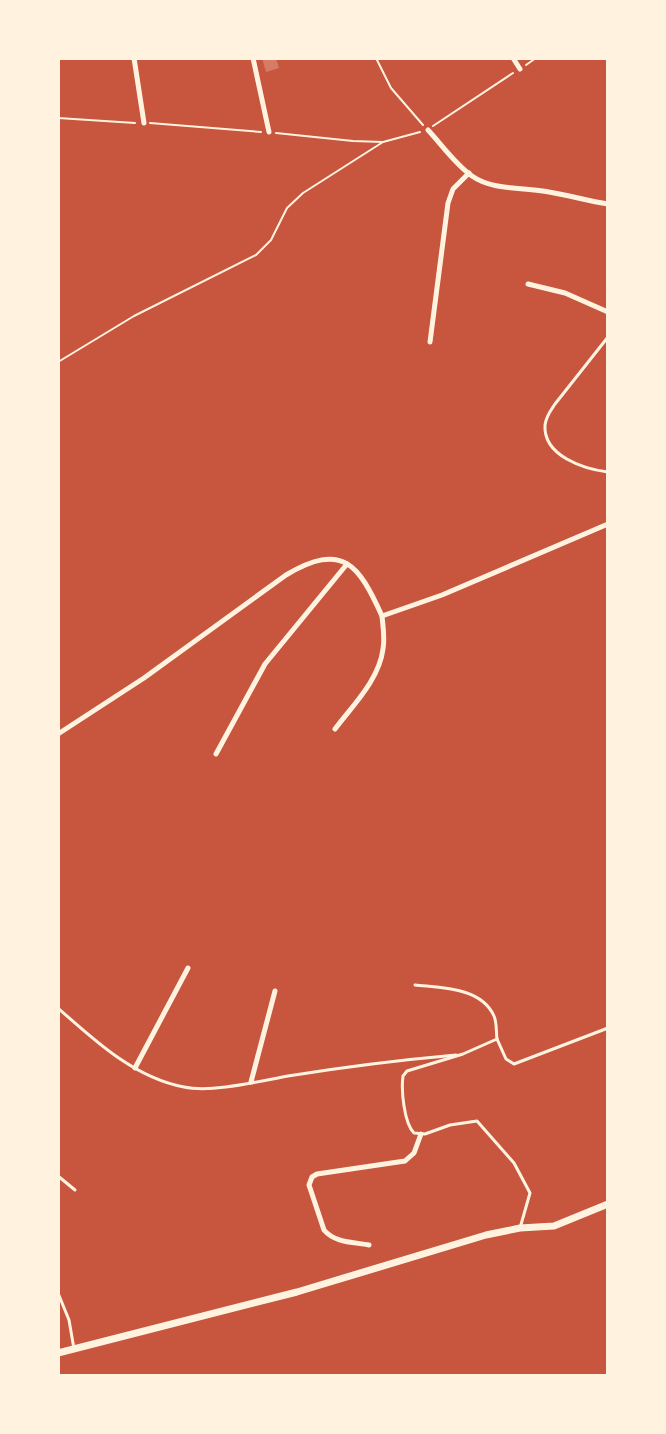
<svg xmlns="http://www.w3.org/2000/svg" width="666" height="1434" viewBox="0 0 666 1434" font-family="'Nunito Sans',sans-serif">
<rect width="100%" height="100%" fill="#c8553d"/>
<polygon fill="#d67c66" points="262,58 276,58 279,68 266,72"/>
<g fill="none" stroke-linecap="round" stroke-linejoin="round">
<g stroke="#fff3e0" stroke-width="2">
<polyline points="376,58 391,88 423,125"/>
<polyline points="526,65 536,58"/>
<polyline points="58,118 135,123"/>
<polyline points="150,123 261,132"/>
<polyline points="433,126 513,73"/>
<polyline points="276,133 353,141 383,142"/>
<polyline points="58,362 134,316 256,255 271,240 287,208 303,193 383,142 420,132"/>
</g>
<g stroke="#fff3e0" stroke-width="3">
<path d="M608 337 555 404C551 410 546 416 545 425 543 456 584 469 608 472"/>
<path d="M415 985C441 988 481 987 494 1016 497 1023 496 1031 497 1039"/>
<path d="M58 1008C95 1041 135 1078 184 1087 212 1093 260 1081 288 1076 344 1067 400 1060 456 1055"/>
<polyline points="58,1176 75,1190"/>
<path d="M520 1228 530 1193 514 1163 477 1121 450 1125 425 1134 414 1133C404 1123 401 1090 403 1076L407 1071 463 1054 497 1039 506 1059 514 1064 608 1028"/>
<polyline points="58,1293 69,1320 74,1349"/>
</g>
<g stroke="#fff3e0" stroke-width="5">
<polyline points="134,58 144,123"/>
<polyline points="253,58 269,132"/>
<polyline points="513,58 520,69"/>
<path d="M428 130C442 145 455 164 472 176 493 191 525 187 549 192 568 195 588 201 608 204"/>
<polyline points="528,284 565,293 608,312"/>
<polyline points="430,342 448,203 453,189 469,173"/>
<path d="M335 729C353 705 379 680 383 649 385 638 383 627 382 616"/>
<path d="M58 734 144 678 286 575C343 541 359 565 382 616L442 595 608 524"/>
<polyline points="216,754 265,664 347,564"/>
<polyline points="135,1068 188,968"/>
<polyline points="251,1082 275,991"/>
<path d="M369 1245C353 1242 335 1243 324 1230L309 1185 312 1177 317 1174 405 1161 414 1153 421 1134"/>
</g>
<polyline stroke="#fff3e0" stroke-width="7" points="58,1353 297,1292 486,1235 520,1228 554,1226 608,1204"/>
</g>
<rect width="666" height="1434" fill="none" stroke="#fff3e0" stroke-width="120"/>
</svg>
